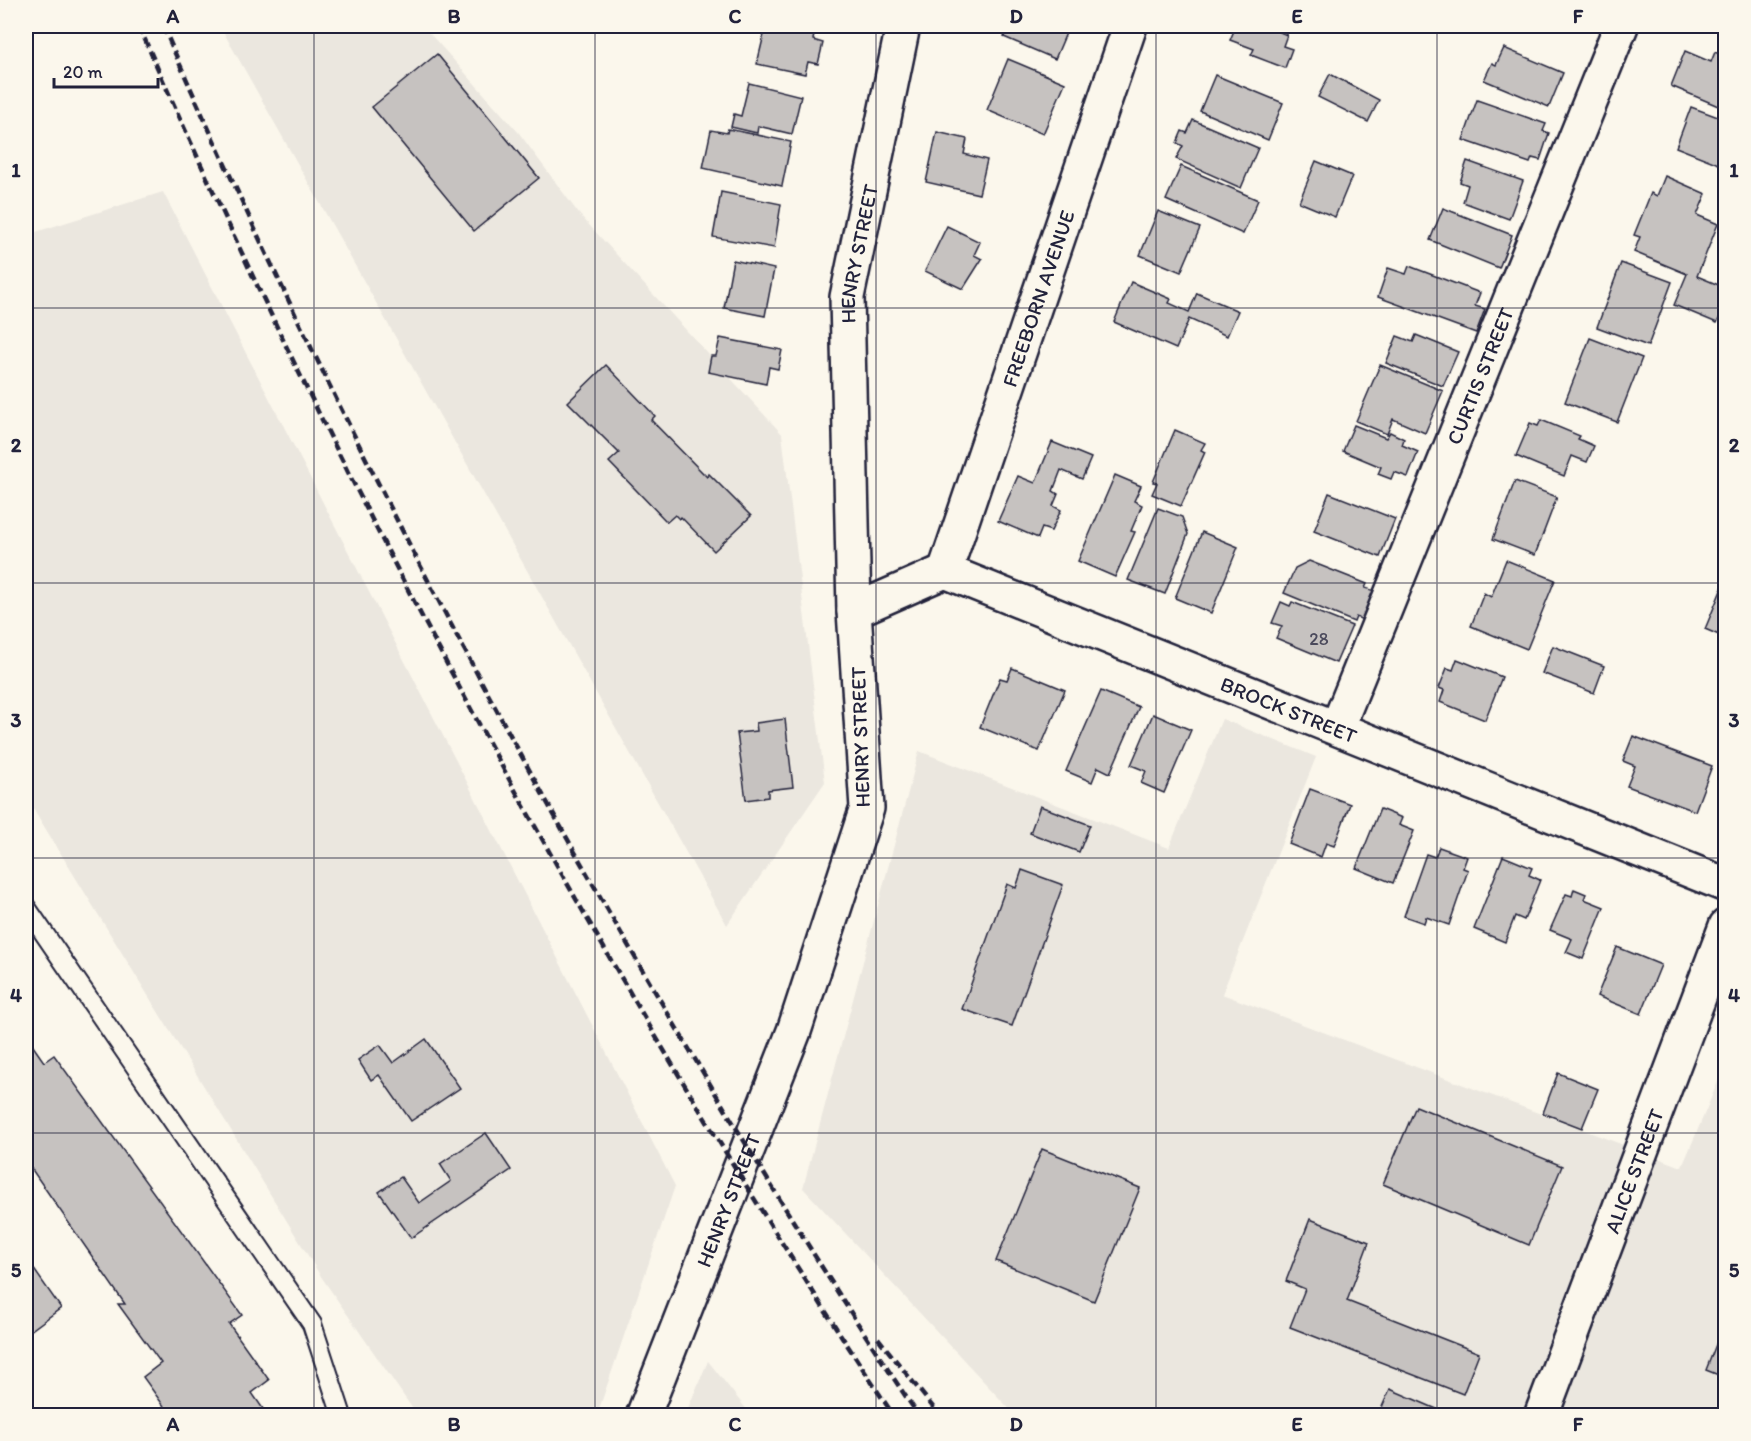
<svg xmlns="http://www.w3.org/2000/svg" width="1751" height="1441" viewBox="0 0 1751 1441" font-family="Itim,sans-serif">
<rect width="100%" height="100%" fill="#fbf7ec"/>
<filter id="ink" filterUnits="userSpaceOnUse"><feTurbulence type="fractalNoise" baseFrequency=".0167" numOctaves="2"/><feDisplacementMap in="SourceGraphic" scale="12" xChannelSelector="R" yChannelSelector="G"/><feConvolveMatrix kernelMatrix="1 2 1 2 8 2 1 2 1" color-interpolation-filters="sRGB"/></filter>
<g filter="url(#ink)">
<g fill="#ebe7df">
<polygon points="220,26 423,26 519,133 579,214 782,434 825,782 727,925"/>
<polygon points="163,192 675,1186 597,1415 417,1415 320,1275 26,797 26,235"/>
<polygon points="1222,719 1316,757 1222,994 1682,1167 1725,1065 1725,1415 1015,1415 803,1188 919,751 1169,848"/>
<polygon points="708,1361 751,1415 685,1415"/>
</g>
<g fill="#c6c2c0" stroke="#22223b" stroke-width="1.5">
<polygon points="766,26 777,26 814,34 813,40 823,43 818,64 808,62 805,74 757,64"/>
<polygon points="1005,26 1069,26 1055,59 1004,37 1008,27"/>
<polygon points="1236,26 1283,26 1280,32 1287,35 1283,46 1292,49 1285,68 1251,55 1254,49 1230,40"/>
<polygon points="1504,48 1563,73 1549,107 1484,80 1492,63 1496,65"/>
<polygon points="1685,51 1711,62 1715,52 1726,57 1726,103 1723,108 1671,86"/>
<polygon points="437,54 539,178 474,231 372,107"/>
<polygon points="1008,59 1065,83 1043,134 987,110"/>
<polygon points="1330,74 1379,100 1368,122 1318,97"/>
<polygon points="1215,75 1283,103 1268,140 1200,111"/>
<polygon points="749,83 801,96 792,134 758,126 757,133 731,127 734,114 741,116"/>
<polygon points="1477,100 1546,124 1543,131 1549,133 1540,160 1532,158 1530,163 1463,140"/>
<polygon points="1691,107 1726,120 1726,167 1676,147"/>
<polygon points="1193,120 1258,148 1241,188 1176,159 1183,146 1177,143 1182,131 1187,133"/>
<polygon points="728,129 791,142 782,186 703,168 711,130 727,133"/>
<polygon points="937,132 967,139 964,154 987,160 979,194 926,182"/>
<polygon points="1316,161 1352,176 1335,217 1299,202"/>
<polygon points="1467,161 1523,181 1509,219 1463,202 1468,185 1460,182"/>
<polygon points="1181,166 1258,200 1243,234 1166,200"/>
<polygon points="1665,176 1706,194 1697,215 1718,224 1697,276 1726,288 1726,304 1717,323 1674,305 1687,274 1634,252 1640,237 1634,235 1651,193 1657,196"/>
<polygon points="721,192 781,204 774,248 713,237"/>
<polygon points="1443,208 1512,235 1499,268 1430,240"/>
<polygon points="1158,211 1200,228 1181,272 1140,255"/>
<polygon points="947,226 980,242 974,255 982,259 963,289 925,271"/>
<polygon points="733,260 774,269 765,316 724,308"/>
<polygon points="1621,263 1672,282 1648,346 1597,327"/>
<polygon points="1409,266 1480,293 1475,306 1485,309 1476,333 1378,297 1388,268 1406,274"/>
<polygon points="1131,282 1171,299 1169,303 1189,312 1197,293 1238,311 1227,336 1189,319 1176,349 1114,322"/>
<polygon points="1416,335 1458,352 1443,386 1386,363 1397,336 1413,342"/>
<polygon points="720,338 782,350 778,369 769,367 766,384 708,372 711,356 716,356"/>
<polygon points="1590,338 1642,358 1617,422 1565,402"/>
<polygon points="606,365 655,416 651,420 707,477 709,474 751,516 714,551 681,517 679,519 675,515 667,522 609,462 619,453 568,402"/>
<polygon points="1380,365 1443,391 1425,433 1393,419 1387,434 1356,421"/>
<polygon points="1541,420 1580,436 1578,439 1594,446 1587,462 1572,456 1564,476 1516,456 1530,423 1538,426"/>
<polygon points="1354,425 1386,438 1390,432 1404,439 1402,445 1418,452 1408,477 1394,472 1391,479 1378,474 1381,467 1343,451"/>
<polygon points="1175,430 1205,443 1201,450 1205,452 1181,506 1152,494 1157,483 1153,482"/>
<polygon points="1052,442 1091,458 1082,479 1061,470 1053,491 1058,494 1053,506 1061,510 1051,531 1042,528 1038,538 998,521 1018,476 1035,483"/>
<polygon points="1115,475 1141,486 1134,501 1142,505 1131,531 1135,532 1115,577 1078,561"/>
<polygon points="1515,481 1557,497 1535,555 1493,539"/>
<polygon points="1329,493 1395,519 1380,557 1314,531"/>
<polygon points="1158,508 1182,517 1188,534 1165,594 1128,580"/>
<polygon points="1202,532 1238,547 1211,613 1175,598"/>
<polygon points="1506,560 1555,580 1527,649 1471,626 1484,593 1491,597"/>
<polygon points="1309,561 1367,584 1365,588 1375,591 1363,620 1356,617 1354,622 1284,593 1295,568"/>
<polygon points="1722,588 1726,589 1726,638 1705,629"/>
<polygon points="1281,602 1290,606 1292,602 1352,626 1336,663 1276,638 1282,626 1272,623"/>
<polygon points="1553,646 1604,666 1594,693 1542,673"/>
<polygon points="1457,659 1502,677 1485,720 1440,702 1444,690 1439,688 1447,668 1453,670"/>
<polygon points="1012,668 1065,690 1039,751 980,727 1000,678 1007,680"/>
<polygon points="1101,691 1139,707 1110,773 1098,767 1092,782 1066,771"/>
<polygon points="1153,714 1191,730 1164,793 1141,783 1146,771 1131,765"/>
<polygon points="785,719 793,787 768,790 768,797 746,800 737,733 757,731 756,723"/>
<polygon points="1633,736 1712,766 1695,811 1627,786 1635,766 1623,761"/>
<polygon points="1310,789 1350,804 1334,846 1326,843 1321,857 1289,844"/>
<polygon points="1040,806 1090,825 1079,852 1030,833"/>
<polygon points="1380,809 1402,818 1399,825 1414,831 1393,883 1356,868"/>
<polygon points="1439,847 1467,857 1463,868 1468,870 1449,925 1426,917 1424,923 1404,916 1426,854 1435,857"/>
<polygon points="1503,856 1532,868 1529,875 1540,880 1524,920 1515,916 1505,942 1474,929"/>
<polygon points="1022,870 1063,885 1012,1026 962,1009 1007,884 1016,888"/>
<polygon points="1574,889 1586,894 1584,899 1604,907 1583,959 1566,952 1572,939 1550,930 1566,894 1572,896"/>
<polygon points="1617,947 1661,965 1641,1014 1597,996"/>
<polygon points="26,1036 44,1062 54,1055 242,1315 229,1324 269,1380 252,1393 268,1416 171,1416 143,1377 161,1363 118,1304 125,1304 26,1161"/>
<polygon points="426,1039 460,1088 411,1121 379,1075 371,1080 358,1060 380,1045 393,1063"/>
<polygon points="1558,1073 1598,1089 1582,1128 1543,1113"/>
<polygon points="1416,1106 1562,1166 1529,1245 1383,1184"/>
<polygon points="486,1133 511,1170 411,1238 379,1192 401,1177 419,1203 451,1181 440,1164"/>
<polygon points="1042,1149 1140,1188 1094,1301 996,1261"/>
<polygon points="1310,1219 1369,1242 1347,1301 1479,1353 1463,1394 1290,1327 1305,1289 1286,1281"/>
<polygon points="26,1258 61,1308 26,1334"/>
<polygon points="1726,1319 1726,1378 1706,1370"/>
<polygon points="1390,1389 1453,1416 1378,1416"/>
</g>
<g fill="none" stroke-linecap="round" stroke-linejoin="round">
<g stroke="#22223b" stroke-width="22">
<polyline id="lane" points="26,907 312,1324 342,1416"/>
</g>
<g stroke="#22223b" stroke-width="38">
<g id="street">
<path id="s1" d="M945 571 1130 26"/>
<path id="s2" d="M854 611 945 571 1726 885"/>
<path id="s3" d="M1337 728 1621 26"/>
<path id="s4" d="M1541 1416 1726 926"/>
</g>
</g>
<g stroke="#22223b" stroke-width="38">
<g id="secondary">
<path id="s5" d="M643 1416 794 1031 867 808 854 611 847 297 903 26"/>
</g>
</g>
<use href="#lane" stroke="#fbf7ec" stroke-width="18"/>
<use href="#street" stroke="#fbf7ec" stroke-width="33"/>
<use href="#secondary" stroke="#fbf7ec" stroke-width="33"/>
<g stroke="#22223b" stroke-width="4.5" stroke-dasharray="9 4.5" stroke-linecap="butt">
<path d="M139 26C351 510 601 975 894 1416"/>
<path d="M163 26C312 366 481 697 670 1017 750 1152 831 1286 919 1416"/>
<polyline points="878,1338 940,1416"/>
</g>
</g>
</g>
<path fill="none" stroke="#22223b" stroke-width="1.5" stroke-opacity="0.55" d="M314 26V1416M595 26V1416M876 26V1416M1156 26V1416M1437 26V1416M26 308H1726M26 583H1726M26 858H1726M26 1133H1726"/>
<g text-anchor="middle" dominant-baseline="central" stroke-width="4.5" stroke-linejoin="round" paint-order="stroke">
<g font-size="18" fill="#4b4a5c">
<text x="1319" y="639">28</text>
</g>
<g font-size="21" fill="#22223b" stroke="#fbf7ec">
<text stroke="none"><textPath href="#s5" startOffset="1204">HENRY STREET</textPath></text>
<text stroke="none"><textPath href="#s1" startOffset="288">FREEBORN AVENUE</textPath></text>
<text stroke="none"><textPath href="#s3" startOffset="380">CURTIS STREET</textPath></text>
<text stroke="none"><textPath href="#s2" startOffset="470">BROCK STREET</textPath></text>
<text transform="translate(860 737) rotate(-92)">HENRY STREET</text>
<text stroke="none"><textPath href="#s4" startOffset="262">ALICE STREET</textPath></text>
<text stroke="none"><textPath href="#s5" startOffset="232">HENRY STREET</textPath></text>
</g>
</g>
<rect width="1751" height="1441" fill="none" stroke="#fbf7ec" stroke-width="66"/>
<path d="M54 78v9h104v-9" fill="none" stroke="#22223b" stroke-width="3"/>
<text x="63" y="78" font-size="18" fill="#22223b" stroke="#fbf7ec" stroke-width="4.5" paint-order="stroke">20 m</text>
<rect x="33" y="33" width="1685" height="1375" fill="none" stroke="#22223b" stroke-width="2"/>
<g font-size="20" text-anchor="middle" font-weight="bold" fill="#22223b">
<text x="173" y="23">A</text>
<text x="454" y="23">B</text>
<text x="735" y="23">C</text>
<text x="1016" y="23">D</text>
<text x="1297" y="23">E</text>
<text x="1578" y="23">F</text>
<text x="16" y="177">1</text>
<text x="1734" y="177">1</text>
<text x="16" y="452">2</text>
<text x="1734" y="452">2</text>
<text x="16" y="727">3</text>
<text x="1734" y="727">3</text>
<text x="16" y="1002">4</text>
<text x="1734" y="1002">4</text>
<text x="16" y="1277">5</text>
<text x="1734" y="1277">5</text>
<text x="173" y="1431">A</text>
<text x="454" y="1431">B</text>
<text x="735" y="1431">C</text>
<text x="1016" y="1431">D</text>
<text x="1297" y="1431">E</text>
<text x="1578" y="1431">F</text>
</g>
</svg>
